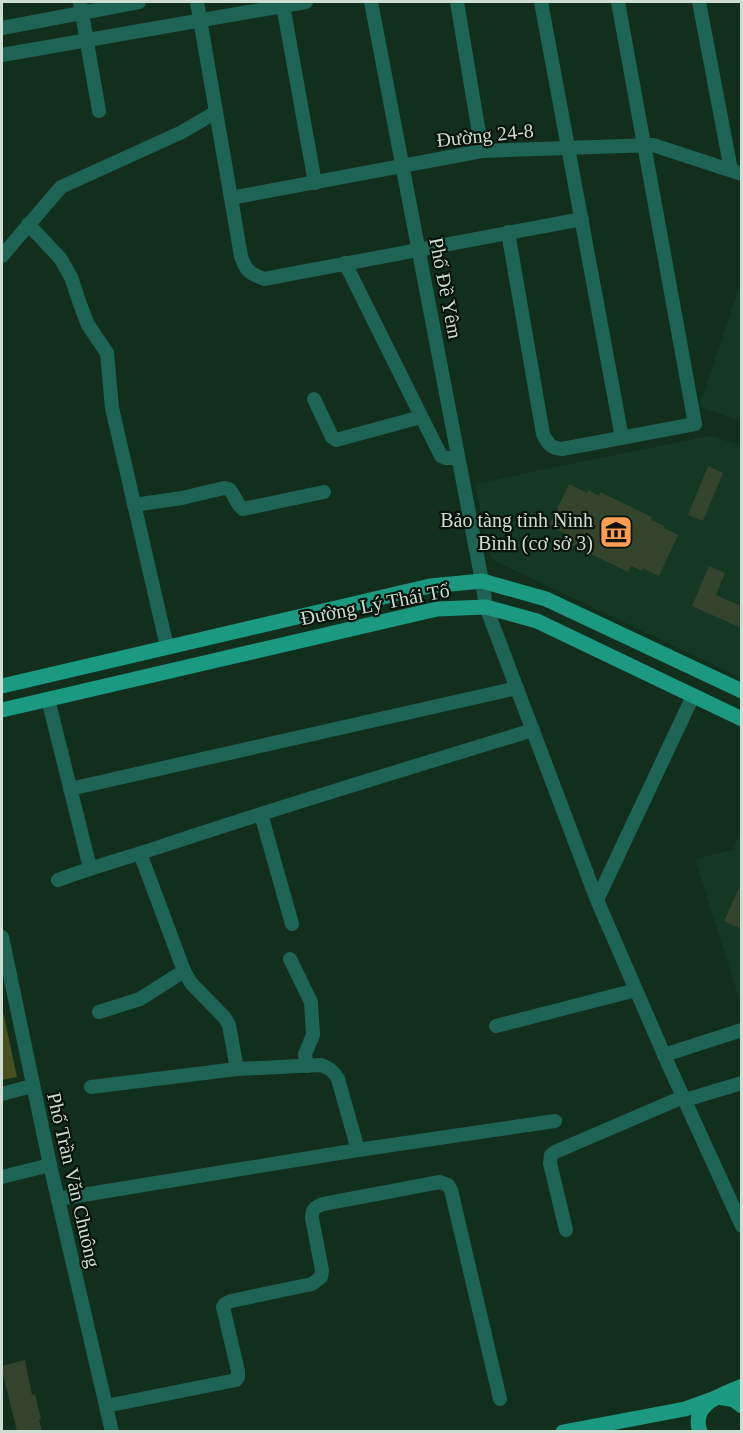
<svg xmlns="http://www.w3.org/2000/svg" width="743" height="1433" viewBox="0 0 743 1433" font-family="Georgia,serif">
<rect width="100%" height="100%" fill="#122e1d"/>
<g fill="#143823">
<polygon points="741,282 741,421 699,407"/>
<polygon points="710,436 741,445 741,678 493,560 488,550 475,484 541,470"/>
<polygon points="741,830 741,1005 695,859 733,850"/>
</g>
<polygon fill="#49501f" points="2,1007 17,1077 2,1080"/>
<g fill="#34442c">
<polygon points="708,466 723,473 703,521 688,515"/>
<polygon points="569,484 587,493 588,490 599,496 600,492 652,517 651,520 665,526 664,528 678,535 659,576 643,568 642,571 631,566 628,572 572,545 574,540 567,537 568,535 549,526"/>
<polygon points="709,566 725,573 716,595 741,606 741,628 692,606"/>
<polygon points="741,884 741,929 724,921"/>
<polygon points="25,1360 32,1395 35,1394 41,1419 39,1420 42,1431 17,1431 2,1370 2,1366"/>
</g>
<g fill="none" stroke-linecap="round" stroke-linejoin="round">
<g stroke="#1e6454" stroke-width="14">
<polyline points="80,2 99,111"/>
<path d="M197 2 241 256C246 271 249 273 264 279L582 219"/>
<polyline points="371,2 482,581 486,607 597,900 669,1066 742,1226"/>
<polyline points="457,2 482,151"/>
<polyline points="541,2 622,438"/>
<polyline points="699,2 731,170"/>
<polyline points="283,5 315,183"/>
<polyline points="2,28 139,2"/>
<polyline points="2,55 306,2"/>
<polyline points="231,198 482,151 653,145 742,174"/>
<polyline points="28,224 60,258 71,277 80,304 88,325 107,353 112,408 167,647"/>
<path d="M508 232 543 434C548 444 551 448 562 449L695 424 618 2"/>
<polyline points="2,256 61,187 182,132 216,112"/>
<polyline points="345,263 441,456 446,458 458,458"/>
<polyline points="314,399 332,437 336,440 421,417"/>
<path d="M134 505 182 498 224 488 229 489C235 495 236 504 243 509L324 492"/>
<polyline points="48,699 90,868"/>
<polyline points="70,789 517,688"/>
<polyline points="261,814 292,924"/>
<polyline points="140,853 184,971 191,983 225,1018 229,1025 237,1069"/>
<path d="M58 880C92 867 127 858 162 846 285 805 409 768 533 730"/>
<polyline points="597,900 693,696"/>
<polyline points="2,937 50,1165 112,1432"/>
<polyline points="290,959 311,1002 313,1035 305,1054 307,1066"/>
<polyline points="99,1012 140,999 184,971"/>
<polyline points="496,1026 636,990"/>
<polyline points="664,1055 742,1030"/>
<path d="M91 1087 237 1069 321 1065C330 1068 334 1072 338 1079L358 1150"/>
<polyline points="2,1094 32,1086"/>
<polyline points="685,1100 742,1083"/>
<polyline points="2,1177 50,1165"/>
<polyline points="58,1199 358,1150 555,1121"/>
<polyline points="566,1230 550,1163 551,1155 555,1152 683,1097"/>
<path d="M106 1406 236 1380 238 1377V1371L223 1307 225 1304 231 1301 312 1284 321 1277 322 1270 312 1218C312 1209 315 1207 323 1204L440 1182 448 1185 451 1190 500 1399"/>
</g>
<g stroke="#1b9a81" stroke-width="15">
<polyline points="2,686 430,586 482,581 546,599 742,691"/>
<polyline points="2,710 437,609 486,607 537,621 742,719"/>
<polyline points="563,1432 685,1409 718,1397 734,1400 742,1406"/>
<path d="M700 1432C690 1403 722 1395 742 1386"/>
</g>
</g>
<defs>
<g id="museum-square" transform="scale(1.725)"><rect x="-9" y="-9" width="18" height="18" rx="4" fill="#fb9e52" stroke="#08130c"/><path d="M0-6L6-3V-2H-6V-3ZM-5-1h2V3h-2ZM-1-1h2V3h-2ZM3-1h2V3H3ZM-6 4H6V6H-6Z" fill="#111"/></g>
</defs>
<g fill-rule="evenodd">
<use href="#museum-square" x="616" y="532"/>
</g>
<g text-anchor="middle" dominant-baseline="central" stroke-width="4.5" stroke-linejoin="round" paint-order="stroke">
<g font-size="20" fill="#cdddd1" stroke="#08130c">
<text transform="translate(485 135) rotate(-6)">Đường 24-8</text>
<text transform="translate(446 288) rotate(79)">Phố Đề Yêm</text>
<text transform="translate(375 604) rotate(-11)">Đường Lý Thái Tổ</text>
<text transform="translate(74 1180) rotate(77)">Phố Trần Văn Chuông</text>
</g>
<g font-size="20" fill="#cdddd1" stroke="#08130c" text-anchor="end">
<text x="593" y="520">Bảo tàng tỉnh Ninh<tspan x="593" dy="23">Bình (cơ sở 3)</tspan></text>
</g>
</g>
<rect width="743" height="1433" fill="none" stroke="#cdddd1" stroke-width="6"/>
</svg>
